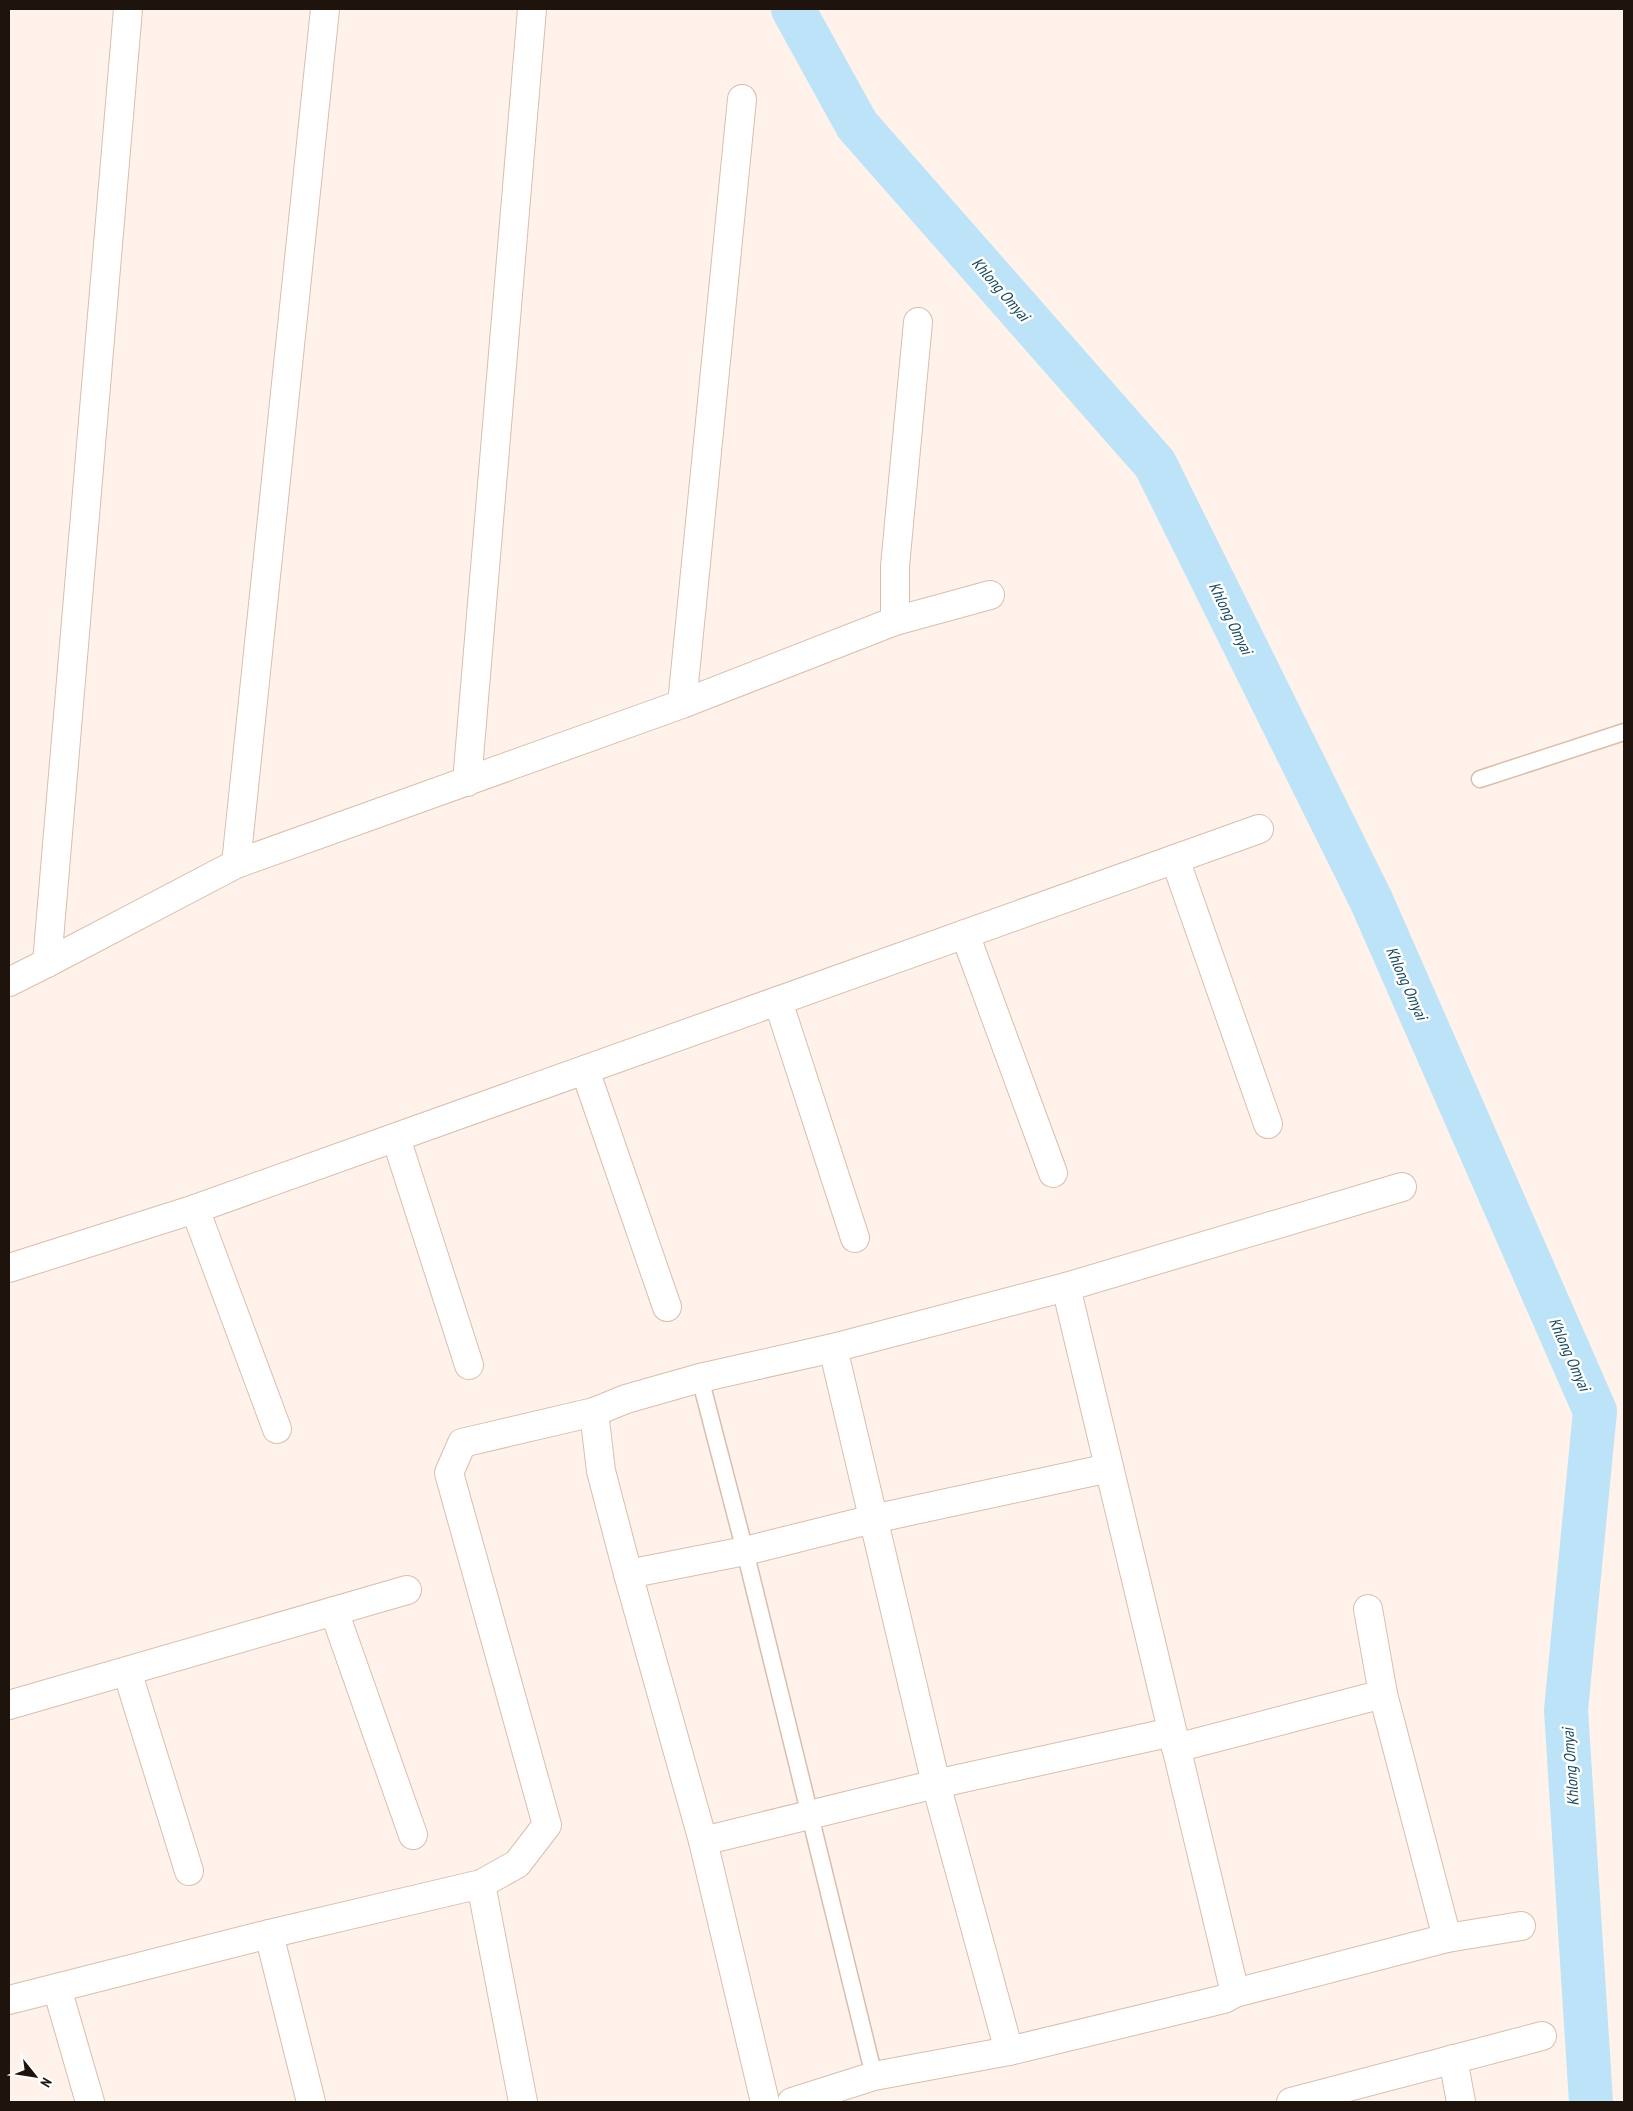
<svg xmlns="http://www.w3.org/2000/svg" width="1633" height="2111" viewBox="0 0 1633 2111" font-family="'PT Sans Narrow',sans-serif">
<rect width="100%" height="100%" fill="#fef2eb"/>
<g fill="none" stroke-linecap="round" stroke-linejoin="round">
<polyline stroke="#bce3f7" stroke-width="44" points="793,9 857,125 1155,464 1371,900 1595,1411 1566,1710 1591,2102"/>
<g stroke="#dabeac" stroke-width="19">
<g id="lane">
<polyline points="1480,779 1624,732"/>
<polyline points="700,1378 745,1551 874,2076"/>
</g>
</g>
<g stroke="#dabeac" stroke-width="30">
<g id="street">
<polyline points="895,621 990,595"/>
<polyline points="682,704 742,99"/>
<polyline points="467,782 532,9"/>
<polyline points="1175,859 1268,1124"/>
<polyline points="236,864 325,9"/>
<polyline points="965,934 1053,1173"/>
<polyline points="47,963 128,9"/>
<polyline points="9,982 47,963 236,864 682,704 895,621 895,566 918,322"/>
<polyline points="778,1001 855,1238"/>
<polyline points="585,1070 667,1307"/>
<polyline points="396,1138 469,1365"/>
<polyline points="195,1209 277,1429"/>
<polyline points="9,1268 195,1209 1259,829"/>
<polyline points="1066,1287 1235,1993"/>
<polyline points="833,1348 936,1784 1009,2051"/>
<polyline points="594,1412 601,1471 628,1574 703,1841 765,2102"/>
<polyline points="628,1574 745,1551 873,1519 1109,1468"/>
<polyline points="1368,1609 1383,1694 1447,1938"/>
<polyline points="334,1611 413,1835"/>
<polyline points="127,1671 189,1871"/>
<polyline points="9,1705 407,1590"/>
<polyline points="1176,1748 1383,1694"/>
<polyline points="703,1841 936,1784 1172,1732"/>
<polyline points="481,1884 523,2102"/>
<polyline points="269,1934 311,2102"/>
<polyline points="57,1988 90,2102"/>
<polyline points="9,2000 269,1934 481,1884 517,1864 547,1825 449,1473 462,1443 594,1412 626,1399 700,1378 833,1348 1066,1287 1402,1187"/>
<polyline points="1453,2059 1461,2102"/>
<polyline points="792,2102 874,2076 1009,2051 1224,1999 1235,1993 1447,1938 1521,1926"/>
<polyline points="1291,2102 1542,2036"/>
</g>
</g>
<use href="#lane" stroke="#fff" stroke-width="16"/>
<use href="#street" stroke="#fff" stroke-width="28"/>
</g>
<g text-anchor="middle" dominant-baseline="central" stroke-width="5" stroke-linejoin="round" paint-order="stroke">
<g font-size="16" font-style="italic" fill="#194a5e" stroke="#fff">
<text transform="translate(1001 289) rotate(49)">Khlong Omyai</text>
<text transform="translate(1231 618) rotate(64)">Khlong Omyai</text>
<text transform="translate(1407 983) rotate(66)">Khlong Omyai</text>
<text transform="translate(1570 1354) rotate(66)">Khlong Omyai</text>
<text transform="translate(1570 1767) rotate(-94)">Khlong Omyai</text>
</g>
</g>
<rect width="1633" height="2111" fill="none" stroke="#1e140d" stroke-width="20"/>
<g transform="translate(35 2076) rotate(120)" stroke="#ffffff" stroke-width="4" paint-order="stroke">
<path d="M0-4L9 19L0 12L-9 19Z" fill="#1e140d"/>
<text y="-8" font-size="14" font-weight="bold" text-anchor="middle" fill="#1e140d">N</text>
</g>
</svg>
